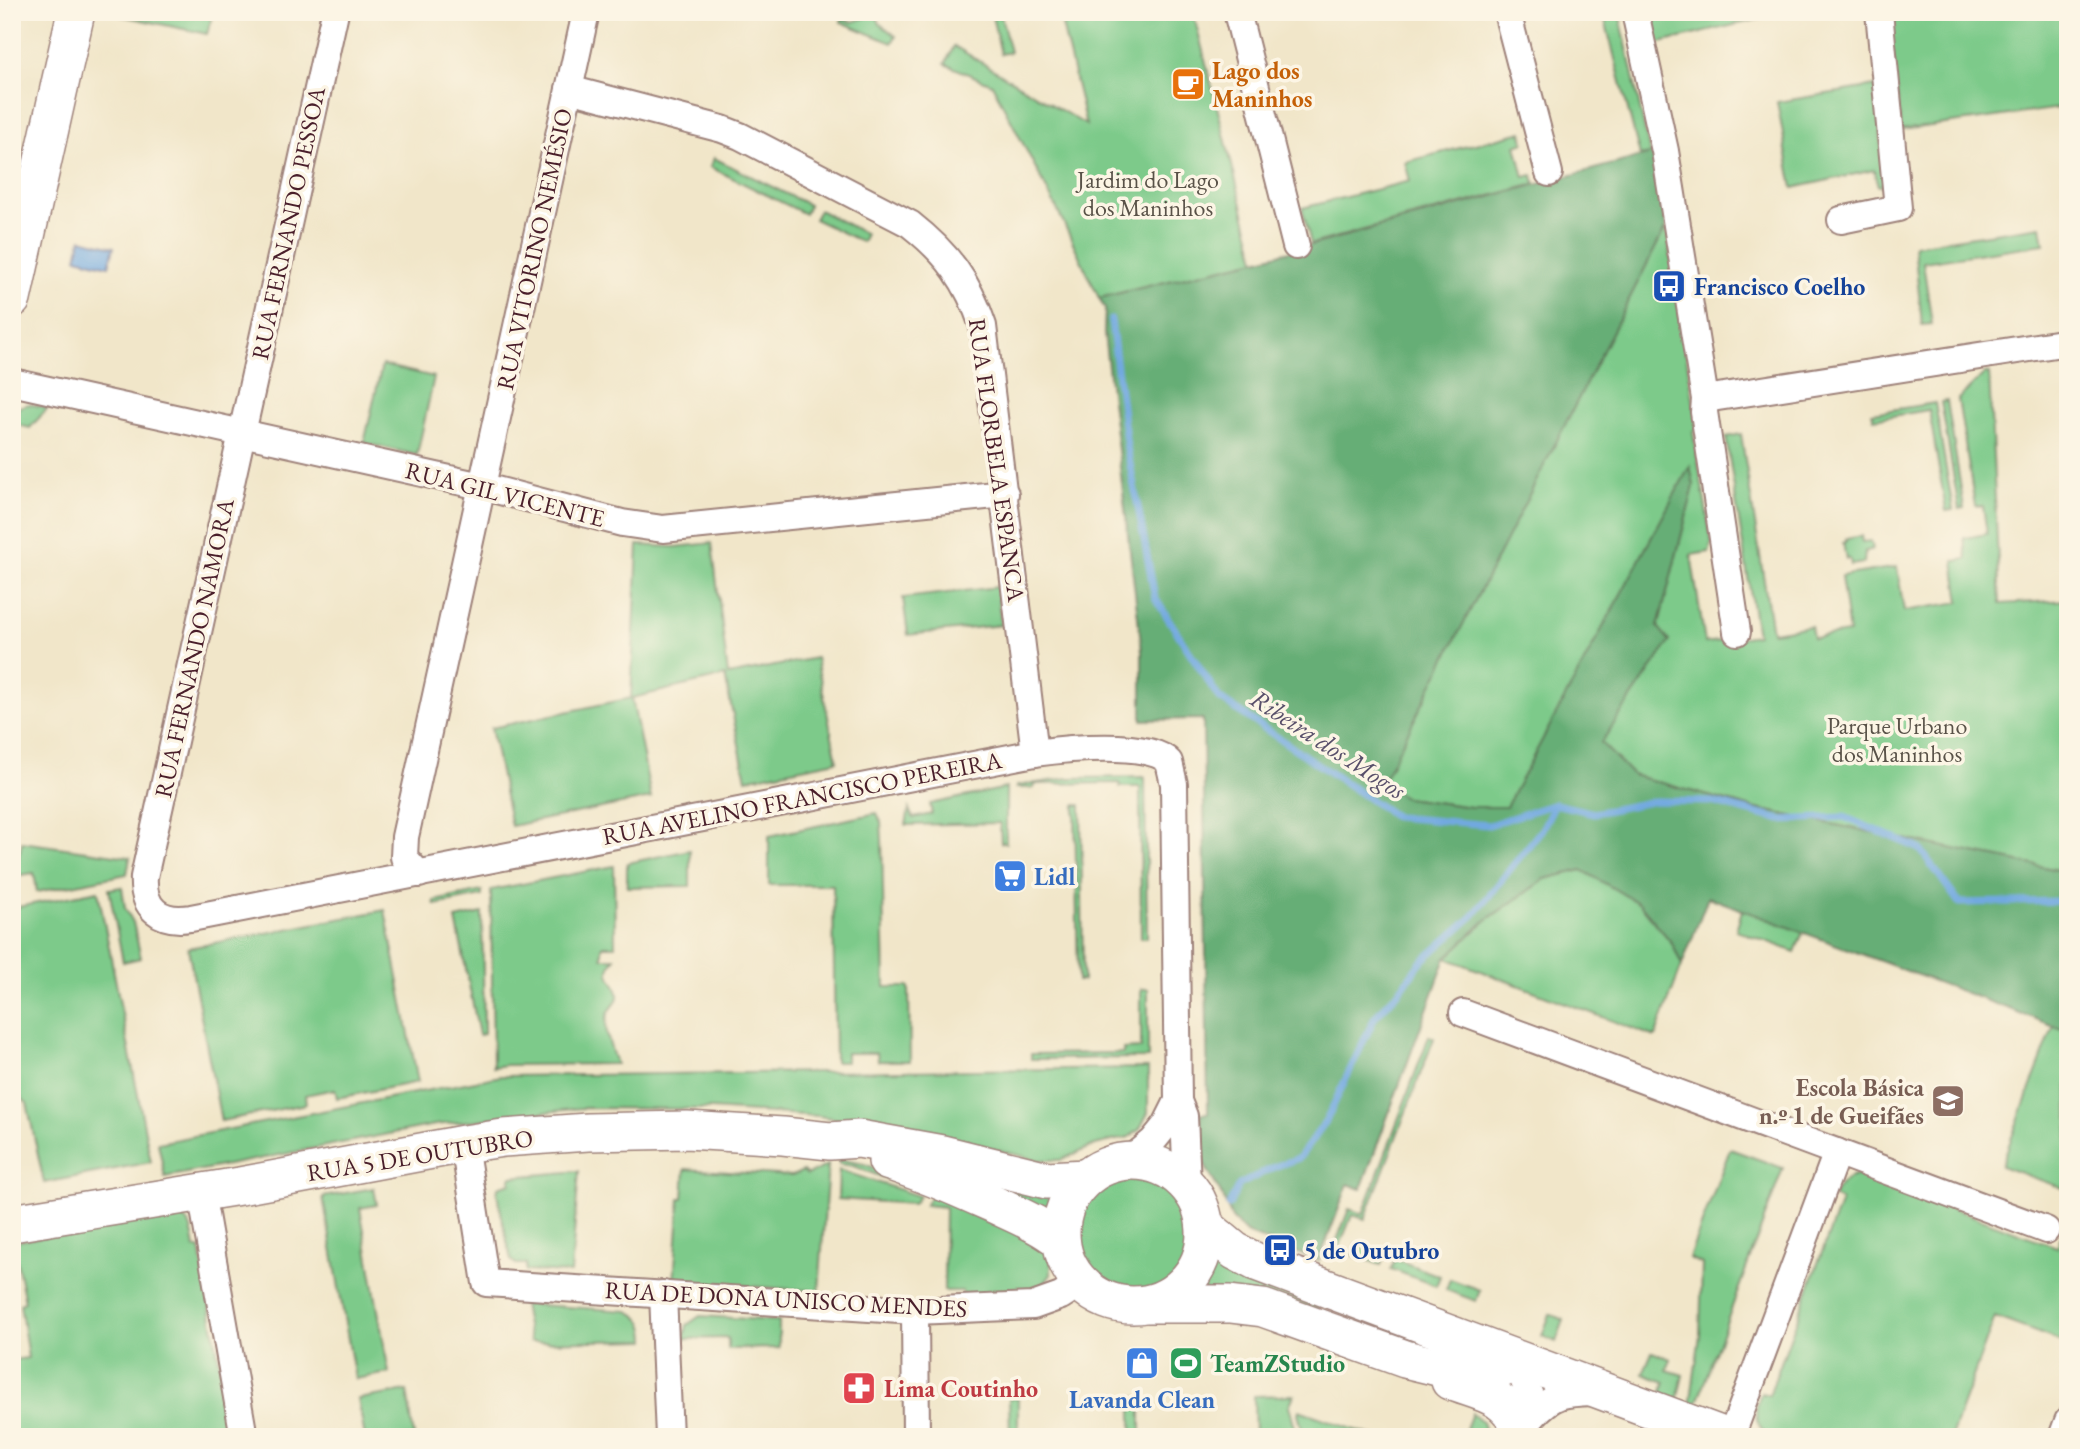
<svg xmlns="http://www.w3.org/2000/svg" width="2080" height="1449" viewBox="0 0 2080 1449" font-family="'EB Garamond',serif">
<rect width="100%" height="100%" fill="#fcf5e5"/>
<filter id="ink" filterUnits="userSpaceOnUse"><feTurbulence type="fractalNoise" baseFrequency=".0143" numOctaves="2"/><feDisplacementMap in="SourceGraphic" scale="14" xChannelSelector="R" yChannelSelector="G"/><feConvolveMatrix kernelMatrix="1 2 1 2 8 2 1 2 1" color-interpolation-filters="sRGB"/></filter>
<filter id="wash" filterUnits="userSpaceOnUse"><feTurbulence type="fractalNoise" baseFrequency=".00686" numOctaves="4" result="noise"/><feDisplacementMap in="SourceGraphic" scale="28" xChannelSelector="R" yChannelSelector="G"/><feGaussianBlur stdDeviation="1.57" result="paint"/><feColorMatrix in="noise" values="0 0 0 0 0 0 0 0 0 0 0 0 0 0 0 0 0 1.4 0 .05"/><feComposite in="paint" operator="in"/></filter>
<g filter="url(#wash)">
<rect width="100%" height="100%" fill="#f1e6c9"/>
<g fill="#7dca8a" stroke="#64745a" stroke-width="2">
<polygon points="104,12 213,12 207,34"/>
<polygon points="991,12 1000,12 1010,52 1001,54"/>
<polygon points="1059,12 1193,12 1256,260 1099,298 1059,213 992,84 945,64 954,46 1086,125"/>
<polygon points="1603,12 1619,12 1650,154 1640,156"/>
<polygon points="1649,12 1762,12 1763,18 1656,44"/>
<polygon points="1888,12 2060,12 2068,60 2068,107 1901,130"/>
<polygon points="876,14 880,24 896,36 892,43 841,22 842,18 852,22"/>
<polygon points="1876,86 1885,185 1878,186 1874,170 1793,188 1777,102"/>
<polygon points="1522,132 1524,142 1516,145 1524,177 1533,175 1535,184 1311,244 1302,208 1410,181 1405,162"/>
<polygon points="714,158 809,205 805,214 710,167"/>
<polygon points="819,210 866,234 862,242 814,219"/>
<polygon points="2041,226 2044,244 1923,262 1932,324 1922,325 1914,245"/>
<polygon points="1666,227 1698,430 1693,432 1712,544 1709,552 1691,555 1705,643 1757,635 1726,437 1741,434 1772,632 1811,626 1813,638 1849,633 1841,576 1897,567 1904,611 1960,602 1954,561 1967,559 1964,538 1987,534 1983,506 1975,506 1958,399 1985,374 1989,373 2000,604 2068,600 2068,872 1752,808 1632,775 1600,743 1669,641 1658,627 1694,486 1690,467 1506,808 1471,807 1406,798 1381,783"/>
<polygon points="382,365 434,377 417,455 364,443"/>
<polygon points="1947,401 1964,508 1959,509 1941,402"/>
<polygon points="1935,403 1953,510 1946,511 1929,410 1874,419 1872,413"/>
<polygon points="29,404 48,408 30,428 14,424 19,407"/>
<polygon points="1861,536 1862,542 1871,541 1873,549 1865,551 1864,563 1851,565 1850,559 1846,559 1843,543 1846,542 1846,539"/>
<polygon points="712,543 728,675 816,658 837,761 746,779 725,676 632,698 651,798 511,826 491,728 631,698 638,545 675,547"/>
<polygon points="997,587 1001,625 908,635 903,598"/>
<polygon points="1145,777 1147,938 1141,938 1140,787 1120,787 1120,783 1035,784 1034,788 1016,788 1016,786 1069,778"/>
<polygon points="1006,788 1006,843 1001,843 1000,823 906,825 909,809 913,818 932,814 930,804"/>
<polygon points="1075,805 1081,805 1083,981 1078,981"/>
<polygon points="877,813 881,822 882,839 885,987 909,987 910,1061 878,1061 877,1053 846,1053 846,1062 835,1062 833,885 769,885 769,836"/>
<polygon points="22,842 130,857 127,874 37,892 34,873 14,876"/>
<polygon points="690,850 690,886 627,887 627,863"/>
<path d="M614 866 615 946H602V958H615C601 977 615 977 618 994 619 1003 611 1006 608 1014 602 1028 612 1050 616 1064L506 1065 493 1067 491 890Z"/>
<polygon points="1582,870 1640,904 1672,943 1682,965 1655,1037 1446,958 1485,921 1545,879"/>
<polygon points="122,887 125,908 133,922 141,958 123,962 109,889"/>
<polygon points="98,891 151,1162 44,1183 27,1103 12,1091 12,908"/>
<polygon points="482,891 482,896 435,905 434,901"/>
<polygon points="385,910 418,1082 337,1098 335,1089 305,1095 306,1104 221,1121 188,948"/>
<polygon points="1742,910 1803,932 1795,952 1736,930"/>
<polygon points="482,913 484,1034 479,1035 456,919"/>
<polygon points="1141,989 1148,989 1148,1058 1031,1059 1031,1054 1123,1053 1123,1049 1141,1048"/>
<polygon points="2054,1025 2068,1031 2068,1190 2001,1166"/>
<polygon points="1429,1036 1434,1038 1365,1219 1352,1215 1338,1250 1334,1248 1349,1209 1363,1214"/>
<polygon points="1148,1068 1148,1113 1139,1130 1129,1137 1095,1145 1061,1160 1038,1160 923,1132 818,1116 711,1109 582,1108 435,1125 165,1177 158,1143 501,1076"/>
<polygon points="1730,1149 1783,1168 1695,1408 1690,1406 1700,1335 1702,1264 1689,1258"/>
<polygon points="839,1159 864,1164 926,1186 922,1192 853,1166 839,1164"/>
<polygon points="945,1163 1057,1194 1050,1215"/>
<polygon points="828,1165 819,1291 674,1281 680,1198 683,1198 685,1169 792,1176 803,1171 807,1175"/>
<polygon points="839,1170 919,1196 913,1204 838,1199"/>
<polygon points="579,1171 571,1273 526,1271 526,1264 516,1264 511,1260 497,1193 498,1187 511,1183 511,1177"/>
<circle cx="1134" cy="1234" r="60"/>
<path d="M1859 1175 1867 1177 2057 1247 2068 1219V1344L1995 1317 1951 1437H1769C1753 1423 1754 1411 1761 1393L1769 1395 1841 1201 1833 1197C1839 1184 1844 1178 1859 1175Z"/>
<polygon points="374,1188 377,1205 360,1208 389,1373 355,1379 323,1197"/>
<polygon points="935,1190 1038,1238 1051,1255 1051,1275 1041,1287 1024,1293 963,1296 962,1291 944,1291 945,1207 925,1205"/>
<path d="M171 1214C192 1216 192 1231 195 1248H200L231 1433 205 1437H12V1360L28 1358 20 1304 25 1302 13 1242Z"/>
<polygon points="1356,1244 1385,1255 1381,1265 1352,1255"/>
<polygon points="1216,1255 1322,1299 1316,1313 1198,1289 1207,1276"/>
<polygon points="1395,1259 1440,1276 1436,1286 1391,1269"/>
<polygon points="1450,1279 1480,1290 1476,1301 1446,1290"/>
<path d="M523 1304 628 1311C642 1317 646 1325 646 1340L530 1342Z"/>
<polygon points="1550,1314 1564,1320 1556,1342 1542,1336"/>
<polygon points="700,1316 779,1321 779,1348 728,1349 728,1338 684,1339 687,1325"/>
<polygon points="1652,1352 1671,1359 1667,1370 1683,1375 1677,1401 1661,1395 1665,1382 1643,1374"/>
<polygon points="407,1391 414,1437 365,1437 358,1399"/>
<polygon points="1294,1395 1289,1406 1298,1437 1255,1437 1254,1396"/>
<polygon points="1141,1397 1141,1437 1132,1437 1132,1397"/>
<polygon points="1018,1398 1018,1437 1010,1437 1009,1399"/>
<polygon points="1299,1410 1375,1437 1304,1437 1298,1413"/>
<polygon points="1472,1413 1482,1421 1486,1437 1463,1437"/>
</g>
<polygon fill="#66ae76" stroke="#586650" stroke-width="2" points="1654,153 1666,227 1382,783 1406,798 1471,807 1506,807 1690,466 1694,486 1658,627 1670,641 1601,743 1633,775 1752,808 2068,872 2068,1031 1708,897 1682,965 1672,943 1640,904 1582,870 1545,879 1485,921 1446,958 1361,1189 1348,1184 1319,1261 1246,1233 1232,1219 1223,1197 1205,1166 1202,1155 1200,1113 1208,1113 1203,719 1142,720 1142,651 1104,334 1105,309 1099,298 1256,260"/>
<polygon fill="#71a9e0" stroke="#5e6486" stroke-width="2" points="81,239 114,247 109,266 77,258"/>
<g fill="none" stroke-linecap="round" stroke-linejoin="round">
<g stroke="#71a9e0" stroke-width="7">
<polyline points="1111,320 1127,448 1155,598 1219,698 1396,817 1489,825 1555,804 1594,813 1655,801 1712,802 1781,820 1844,817 1920,849 1959,903 2068,901"/>
<polyline points="1229,1205 1239,1185 1274,1167 1299,1158 1326,1121 1375,1017 1401,989 1420,963 1473,916 1542,829 1555,804"/>
</g>
</g>
</g>
<g filter="url(#ink)">
<g fill="none" stroke-linecap="round" stroke-linejoin="round">
<g stroke="#9e827a" stroke-width="30">
<g id="minor">
<path d="M335 12 144 877C142 908 160 923 191 918L1035 753C1063 749 1150 740 1169 762L1174 784 1178 1101 1184 1116 1187 1184"/>
<polyline points="1237,12 1296,246"/>
<polyline points="1507,12 1549,173"/>
<polyline points="1635,12 1665,151 1705,399 1704,412 1737,632"/>
<path d="M569 89 722 129 740 136 910 224C948 254 968 281 983 326L1035 753"/>
<polyline points="1841,220 1898,208 1879,12"/>
<polyline points="12,382 481,486 622,523 663,529 1005,494"/>
<polyline points="1705,399 2068,342"/>
<polyline points="419,874 404,857 405,837 586,12"/>
<polyline points="1463,1013 2046,1230"/>
<polyline points="464,1144 486,1283 915,1311 1033,1306 1061,1296 1081,1283"/>
<polyline points="1130,1160 1153,1141 1166,1125 1178,1101"/>
<polyline points="201,1192 244,1437"/>
<polyline points="663,1294 669,1437"/>
<polyline points="915,1311 916,1437"/>
<polyline points="1515,1359 1530,1396 1532,1417"/>
<path d="M1517 1437C1521 1426 1526 1423 1534 1415 1554 1393 1565 1393 1594 1392"/>
<polyline points="1731,1437 1837,1152"/>
<polyline points="2062,1437 2068,1421"/>
</g>
</g>
<g stroke="#9e827a" stroke-width="40">
<g id="secondary">
<polyline points="12,299 76,12"/>
<circle cx="1133" cy="1233" r="72"/>
<path d="M887 1161C922 1172 956 1187 989 1202 1014 1214 1040 1224 1061 1241"/>
<polyline points="12,1223 240,1186 464,1144 503,1138 588,1132 687,1130 783,1136 830,1141 859,1139 942,1154 1047,1180 1086,1178"/>
<polyline points="1205,1226 1235,1251 1256,1262 1726,1437"/>
<polyline points="1149,1304 1230,1304 1263,1308 1405,1359 1471,1375 1487,1375 1504,1368 1515,1359"/>
<path d="M1450 1381C1484 1394 1502 1393 1521 1427"/>
</g>
</g>
<use href="#minor" stroke="#fff" stroke-width="26"/>
<use href="#secondary" stroke="#fff" stroke-width="37"/>
</g>
</g>
<defs>
<g id="cafe-square" transform="scale(1.75)"><rect x="-9" y="-9" width="18" height="18" rx="4" fill="#e8710a" stroke="#fcf5e5"/><path d="M-5.5-4.5H6V0H3Q3 3.5 0 3.5H-2.5Q-5.5 3.5-5.5 0ZM3-3.2v2h1.7v-2ZM-6 4.5H4V6H-6Z" fill="#fff"/></g>
<g id="bus-square" transform="scale(1.75)"><rect x="-9" y="-9" width="18" height="18" rx="4" fill="#1a4fb4" stroke="#fcf5e5"/><path d="M-5-6H5V4H4V6H2V4H-2V6H-4V4H-5ZM-3.5-4V0h7V-4ZM-3.5 1.2v1.5H-2V1.2ZM2 1.2v1.5H3.5V1.2Z" fill="#fff"/></g>
<g id="supermarket-square" transform="scale(1.75)"><rect x="-9" y="-9" width="18" height="18" rx="4" fill="#3f7fe0" stroke="#fcf5e5"/><path d="M-6-5.5h2.5l.6 2H6L4.5 2H-2.5L-4.4-4H-6ZM-1.5 3.2a1.3 1.3 0 1 0 .1 0ZM3 3.2a1.3 1.3 0 1 0 .1 0Z" fill="#fff"/></g>
<g id="school-square" transform="scale(1.75)"><rect x="-9" y="-9" width="18" height="18" rx="4" fill="#8d6e63" stroke="#fcf5e5"/><path d="M0-5L7-2L0 1L-7-2ZM-4 1L0 2.5L4 1V4Q0 6-4 4Z" fill="#fff"/></g>
<g id="shop-square" transform="scale(1.75)"><rect x="-9" y="-9" width="18" height="18" rx="4" fill="#3f7fe0" stroke="#fcf5e5"/><path d="M-5-2.5h2.3a2.7 3.5 0 0 1 5.4 0H5L5.5 6h-11ZM-1.5-2.5h3a1.5 2.3 0 0 0-3 0Z" fill="#fff"/></g>
<g id="stadium-square" transform="scale(1.75)"><rect x="-9" y="-9" width="18" height="18" rx="4" fill="#2e9e5b" stroke="#fcf5e5"/><path d="M0-5a6.5 5 0 1 0 0 10a6.5 5 0 1 0 0-10ZM-3.5-1.8h7v3.6h-7Z" fill="#fff"/></g>
<g id="pharmacy-square" transform="scale(1.75)"><rect x="-9" y="-9" width="18" height="18" rx="4" fill="#e0444e" stroke="#fcf5e5"/><path d="M-2-6h4v4h4v4h-4v4h-4v-4h-4v-4h4Z" fill="#fff"/></g>
</defs>
<g fill-rule="evenodd">
<use href="#cafe-square" x="1188" y="84"/>
<use href="#bus-square" x="1669" y="286"/>
<use href="#supermarket-square" x="1010" y="876"/>
<use href="#school-square" x="1948" y="1101"/>
<use href="#bus-square" x="1280" y="1250"/>
<use href="#shop-square" x="1142" y="1363"/>
<use href="#stadium-square" x="1186" y="1363"/>
<use href="#pharmacy-square" x="859" y="1388"/>
</g>
<g text-anchor="middle" dominant-baseline="central" stroke-width="7" stroke-linejoin="round" paint-order="stroke">
<g font-size="24" font-weight="bold" fill="#c56008" stroke="#fcf5e5" text-anchor="start">
<text x="1212" y="70">Lago dos<tspan x="1212" dy="28">Maninhos</tspan></text>
</g>
<g font-size="24" fill="#595248" stroke="#fcf5e5">
<text x="1148" y="179">Jardim do Lago<tspan x="1148" dy="28">dos Maninhos</tspan></text>
<text x="1897" y="725">Parque Urbano<tspan x="1897" dy="28">dos Maninhos</tspan></text>
</g>
<g font-size="24" fill="#4a1f2b" stroke="#fcf5e5">
<text transform="translate(288 223) rotate(-78)">RUA FERNANDO PESSOA</text>
<text transform="translate(534 249) rotate(-78)">RUA VITORINO NEMÉSIO</text>
<text transform="translate(997 460) rotate(82)">RUA FLORBELA ESPANCA</text>
<text transform="translate(505 494) rotate(14)">RUA GIL VICENTE</text>
<text transform="translate(194 648) rotate(-78)">RUA FERNANDO NAMORA</text>
<text transform="translate(802 798) rotate(-11)">RUA AVELINO FRANCISCO PEREIRA</text>
<text transform="translate(420 1155) rotate(-9)">RUA 5 DE OUTUBRO</text>
<text transform="translate(786 1299) rotate(3)">RUA DE DONA UNISCO MENDES</text>
</g>
<g font-size="24" font-weight="bold" fill="#164399" stroke="#fcf5e5" text-anchor="start">
<text x="1694" y="286">Francisco Coelho</text>
<text x="1304" y="1250">5 de Outubro</text>
</g>
<g font-size="24" font-weight="bold" fill="#366cbe" stroke="#fcf5e5" text-anchor="start">
<text x="1034" y="876">Lidl</text>
<text x="1142" y="1399" text-anchor="middle">Lavanda Clean</text>
</g>
<g font-size="24" font-weight="bold" fill="#785e54" stroke="#fcf5e5" text-anchor="end">
<text x="1924" y="1087">Escola Básica<tspan x="1924" dy="28">n.º 1 de Gueifães</tspan></text>
</g>
<g font-size="24" font-weight="bold" fill="#27864d" stroke="#fcf5e5" text-anchor="start">
<text x="1210" y="1363">TeamZStudio</text>
</g>
<g font-size="24" font-weight="bold" fill="#be3a42" stroke="#fcf5e5" text-anchor="start">
<text x="884" y="1388">Lima Coutinho</text>
</g>
<g font-size="26" font-style="italic" fill="#584f6a" stroke="#fcf5e5">
<text transform="translate(1328 744) rotate(33)">Ribeira dos Mogos</text>
</g>
</g>
<rect width="2080" height="1449" fill="none" stroke="#fcf5e5" stroke-width="42"/>
</svg>
